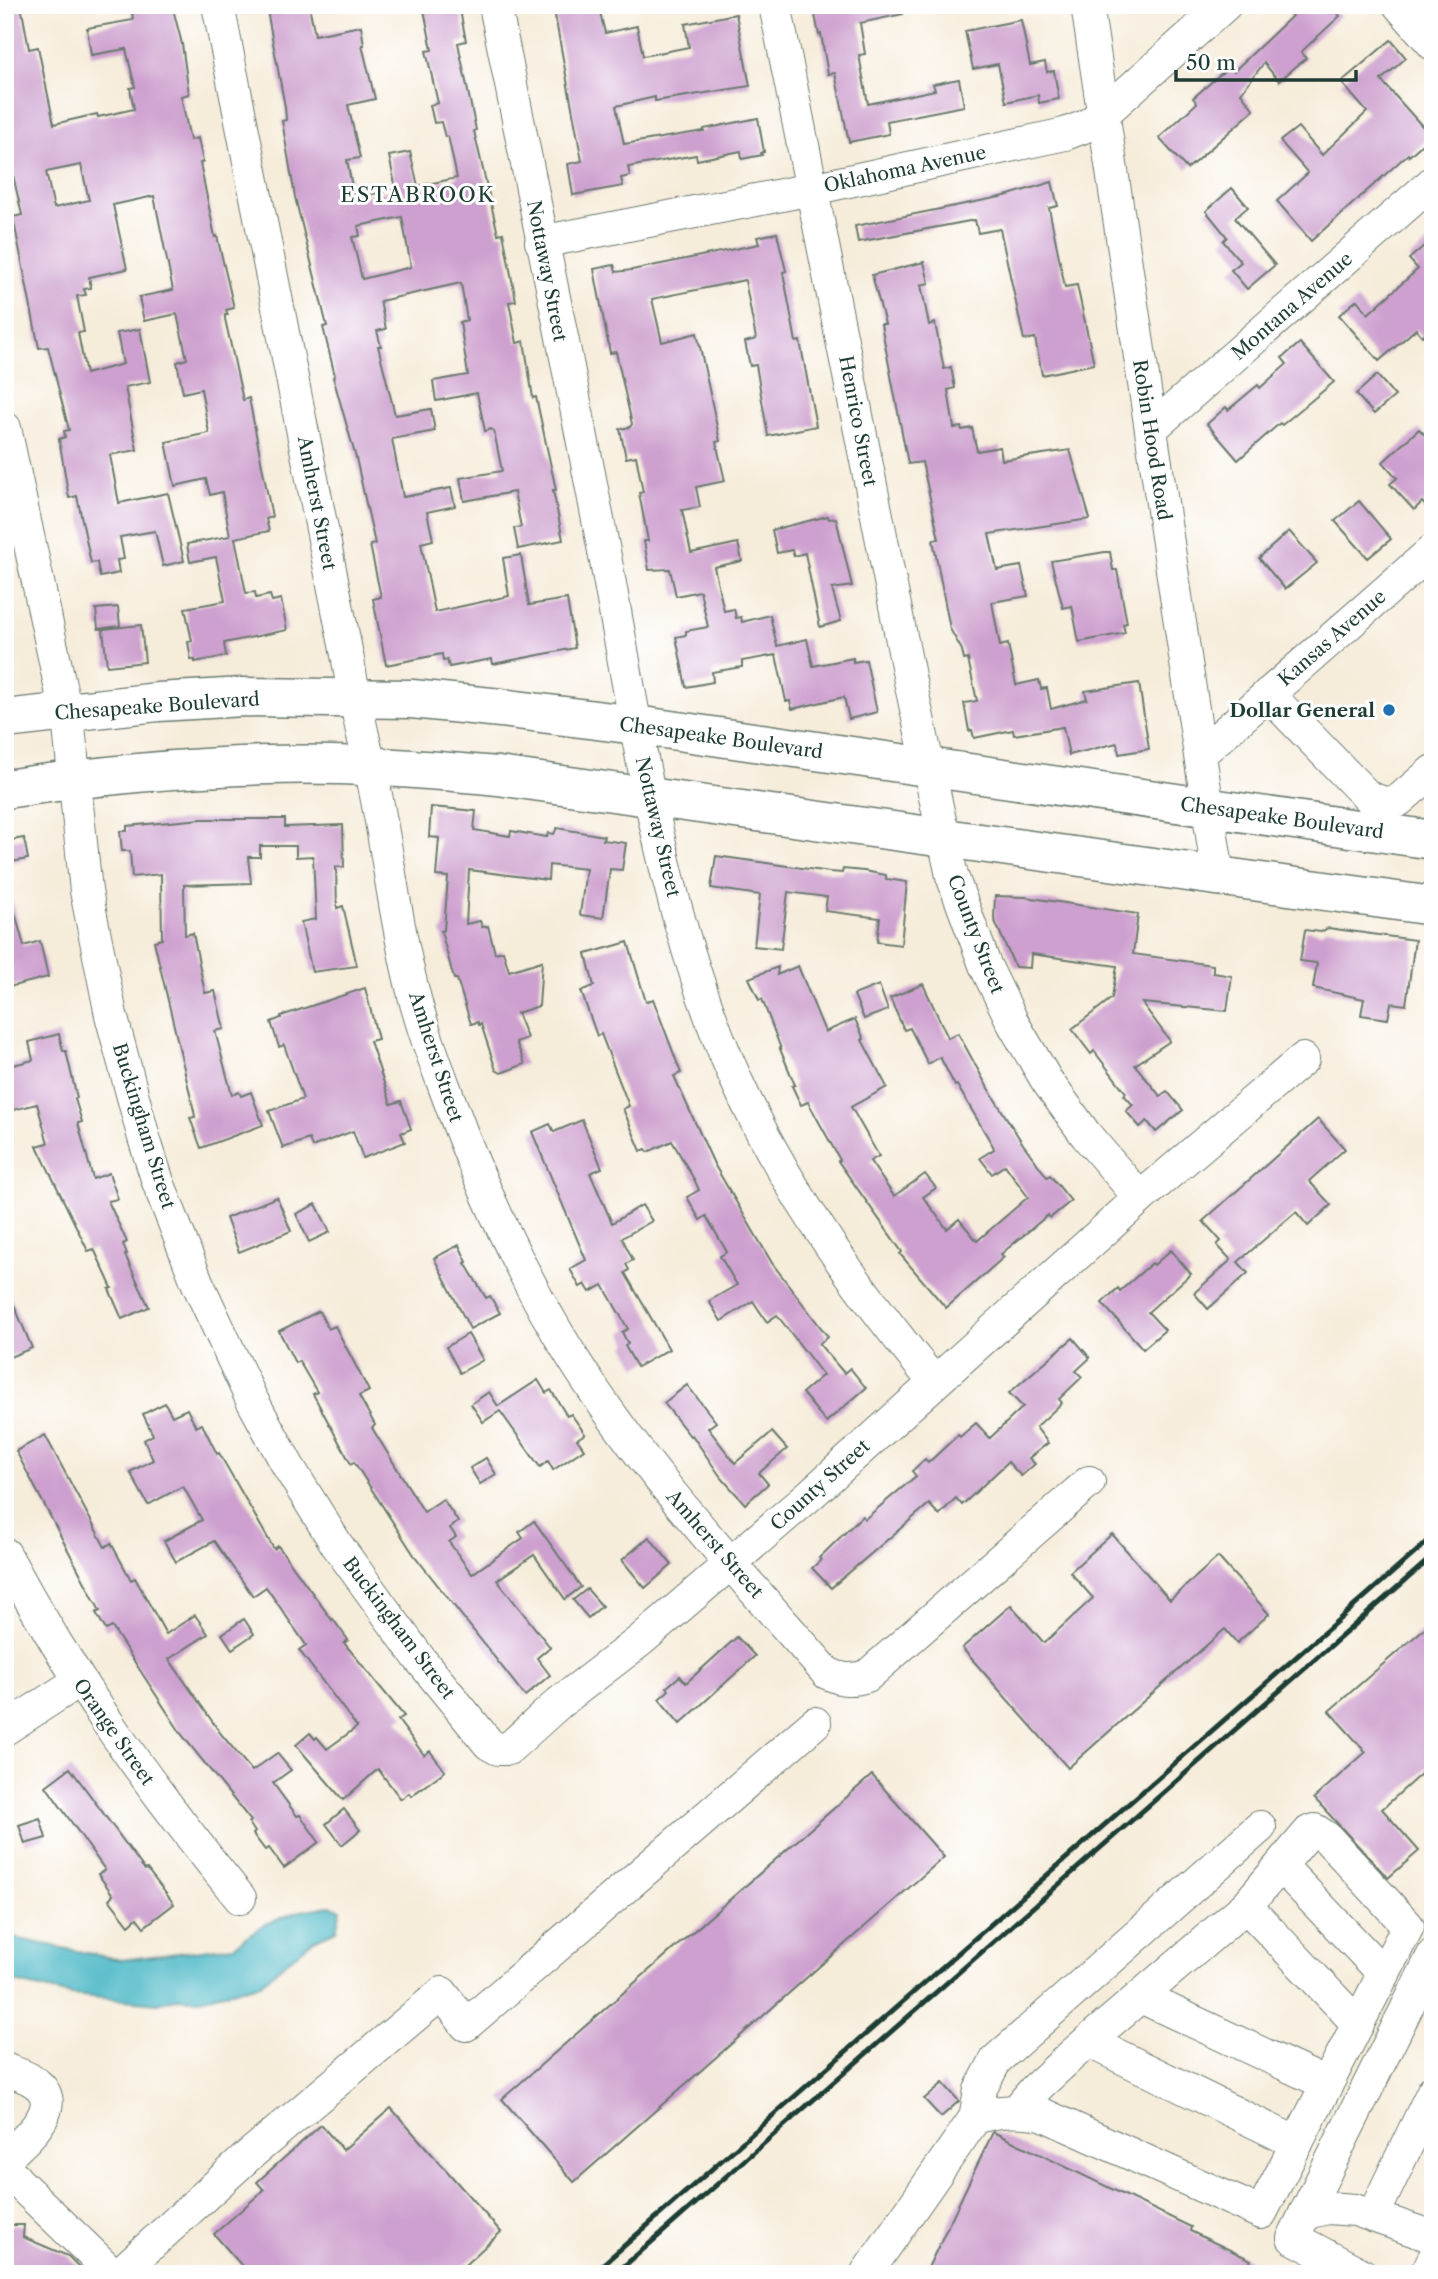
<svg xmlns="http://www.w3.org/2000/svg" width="1438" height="2279" viewBox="0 0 1438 2279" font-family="'Libre Caslon Text',serif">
<rect width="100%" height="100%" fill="#fff"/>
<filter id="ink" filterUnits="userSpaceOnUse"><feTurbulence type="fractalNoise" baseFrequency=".0143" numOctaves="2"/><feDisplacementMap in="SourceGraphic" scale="14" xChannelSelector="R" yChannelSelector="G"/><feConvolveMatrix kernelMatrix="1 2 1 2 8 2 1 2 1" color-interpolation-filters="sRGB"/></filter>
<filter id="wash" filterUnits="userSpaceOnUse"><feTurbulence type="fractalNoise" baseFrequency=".00686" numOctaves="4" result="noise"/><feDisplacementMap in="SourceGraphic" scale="28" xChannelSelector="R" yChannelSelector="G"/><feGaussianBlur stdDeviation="1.57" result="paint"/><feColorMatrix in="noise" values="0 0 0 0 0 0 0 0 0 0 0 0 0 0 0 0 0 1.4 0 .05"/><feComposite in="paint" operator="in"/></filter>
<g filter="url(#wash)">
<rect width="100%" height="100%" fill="#f6ecda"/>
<polygon fill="#4bb8c6" stroke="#357a7d" stroke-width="2" points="329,1906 341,1909 336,1930 314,1940 259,1984 200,1999 175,1998 158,2003 71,1995 5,1980 5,1936 121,1960 234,1946 264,1925 296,1912"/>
<g id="blocks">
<g fill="#cda0cf" fill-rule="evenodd">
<path d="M5 5H21L29 49 38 47 54 124 97 114 98 117 134 109 130 88 135 87 126 49 91 55 87 28 133 20 131 5H172L182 44 189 94 181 96 190 140 198 138 203 162 200 163 215 237 217 236 234 308 226 310 228 315H225V319L243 400 249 398 272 517 266 519 269 531 235 538 246 593 255 592 256 598 270 595 272 601 281 599 287 630 224 643 226 656 195 662V660H191L188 642 192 641 185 608 225 601 216 557 190 562 187 544 230 536 222 492 210 495 206 479 175 486 166 442 209 433 201 389 183 393 177 362 187 359 177 314 144 321 139 297 173 290 154 196 113 205 127 269 89 277 91 288 84 289 86 295 77 296 84 332 78 333 86 374 123 364 117 333 140 329 150 382 125 387 137 450 110 455 119 503 168 493 184 561 163 566 155 531 120 537 124 559 117 560 119 573 100 577 97 562 91 563 77 496 69 498 59 439 65 437 64 431 69 430 48 347 39 348 13 217 22 215 13 175 5 177ZM81 165 89 200 54 208 46 172Z"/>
<path d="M266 5H309L315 35 361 26 364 45H362L375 99 348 105 360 158 347 160 354 198 396 189 389 156 410 152 418 186 457 178 448 136 445 137 441 122 434 123 430 105 438 103 426 51 432 50 423 5H459L466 41 458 43 476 130 474 131 498 234 503 233 516 301 509 302 517 343 524 341 533 398 536 397 556 490H553L563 540 518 549 514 528 521 527 514 492 464 501 460 478 502 471 494 431 491 429 485 431 477 393 436 401 433 381 468 375 460 322 467 320 461 283 380 301 386 329 377 331 381 346H378L395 415 431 409 435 431 392 439 403 497 451 488 455 506 427 512 433 540 421 543 435 612 509 596 503 558 521 555 529 605 567 599 575 648 493 664 492 659 449 667 447 660 443 661 442 654 386 665 373 599 381 597 370 545 375 544 356 458 333 377 335 376 323 327 327 326 295 197 282 121 286 120 285 107ZM402 217 411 267 362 279 352 237 360 236 358 226Z"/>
<polygon points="553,5 595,5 596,9 599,8 605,33 637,26 643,56 689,47 685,24 736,14 750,86 655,101 655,97 616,106 624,144 704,131 704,129 758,118 764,152 761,153 762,155 742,159 741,151 697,160 696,155 628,167 630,176 621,178 623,186 573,195 568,164 582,161"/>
<polygon points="813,5 902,5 903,14 860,23 865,54 859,55 868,104 935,90 933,84 959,79 964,106 887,121 889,134 849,142 835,73 828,74 821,34 819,35"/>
<polygon points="1282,5 1331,5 1340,16 1301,52 1306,58 1279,81 1264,63 1241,93 1254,110 1187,169 1159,138 1197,103 1193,98 1230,66 1234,71 1292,16"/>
<polygon points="1021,20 1030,65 1045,62 1047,72 1054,71 1059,99 1039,103 1038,95 1006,102 998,64 973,69 965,31"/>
<polygon points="1391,40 1406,58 1381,80 1431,136 1409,156 1408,154 1311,241 1277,201 1308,173 1280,141 1298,127 1322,155 1367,112 1341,82"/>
<polygon points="1052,182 1058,206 1049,208 1065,287 1077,285 1094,364 1042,375 1035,338 1024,340 1000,229 978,233 975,220 858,242 855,226 1005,196"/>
<polygon points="1232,188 1248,207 1235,218 1275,265 1247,289 1231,270 1241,262 1223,241 1227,237 1206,211"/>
<polygon points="777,233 786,271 783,272 796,342 800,341 816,426 768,436 756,365 750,366 745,342 756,339 745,280 652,299 662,342 697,333 720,441 716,442 725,481 696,487 700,507 682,510 691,553 738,543 742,561 714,567 724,611 734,609 736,618 741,617 742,622 770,615 777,646 807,639 813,666 853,658 853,662 866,660 877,712 849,719 844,697 792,709 790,701 786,701 776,655 742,661 742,667 712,672 713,682 686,687 676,637 686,635 686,631 708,627 700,591 676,596 670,569 649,570 644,541 648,541 639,493 643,492 636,456 626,458 620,429 630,427 632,424 616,352 610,353 594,269 614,265 616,272 632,270 759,244 757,237"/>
<polygon points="1433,238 1433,326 1422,336 1416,329 1379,361 1339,315 1357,300 1368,314 1418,269 1409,259"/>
<polygon points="924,262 929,283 921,285 929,325 935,323 944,369 951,367 955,388 948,390 954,428 961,427 962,430 972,428 977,451 1000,447 1002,460 1070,450 1090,519 989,534 997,570 1021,566 1028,596 992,602 1000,646 1008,644 1016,685 1039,680 1041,689 1047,688 1051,709 1087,699 1085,691 1139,683 1149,749 1119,754 1117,743 1069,755 1063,727 1014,735 1013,730 974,738 972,730 969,731 964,703 977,701 968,659 964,660 962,650 950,629 933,540 939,539 922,462 908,464 881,324 885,324 872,275"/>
<polygon points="1300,343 1334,382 1282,425 1280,423 1238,460 1207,424 1226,407 1228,410 1258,385 1260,388 1287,364 1282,358"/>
<polygon points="1377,375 1395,396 1374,414 1356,394"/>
<polygon points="1419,429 1433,443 1433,514 1422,502 1414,510 1390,484 1397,478 1383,462"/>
<polygon points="1359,501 1391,539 1368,558 1335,521"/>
<polygon points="828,516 829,519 836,518 852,586 832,589 841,621 820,627 805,553 794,556 792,550 777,553 772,530"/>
<polygon points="1289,531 1317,563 1285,589 1259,558"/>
<polygon points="1105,552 1110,552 1113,570 1117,570 1127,623 1123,624 1125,633 1079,642 1072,606 1063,608 1051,561"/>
<polygon points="118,607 120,626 98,629 96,609"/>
<polygon points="141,625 145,662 107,666 103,629"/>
<polygon points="431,807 476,811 474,830 510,836 511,831 547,837 548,833 554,834 557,828 604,836 603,840 626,843 622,870 610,869 603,918 580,915 586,869 549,865 548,880 469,870 466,924 480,921 482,927 488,926 495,953 503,951 509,971 542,961 539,1006 517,1013 527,1038 516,1042 525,1064 501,1073 496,1070 481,1024 479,1025 478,1022 471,1024 457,979 454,979 441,931 444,930 448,877 436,876 439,838 429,837"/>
<polygon points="202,819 285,819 285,827 343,825 344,867 336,867 337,908 343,906 357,966 312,972 301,922 316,919 313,856 296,857 296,846 260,846 260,857 248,857 251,883 184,885 185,935 193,933 205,993 215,991 224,1029 215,1031 232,1095 239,1092 241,1096 251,1092 263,1125 201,1148 190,1118 195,1117 194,1111 154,941 162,939 161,874 132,877 130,851 122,851 120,831 127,831 127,826"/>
<polygon points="24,838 28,859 5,863 5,841"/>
<polygon points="716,856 830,872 842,873 843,869 864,871 886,875 886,879 907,882 901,945 877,942 880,918 825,911 827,897 788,892 781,949 754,946 760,895 711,888"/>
<polygon points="995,896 1025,897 1138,914 1133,954 1213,965 1213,973 1232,976 1227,1011 1142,1003 1170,1041 1135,1065 1160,1096 1167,1091 1183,1110 1156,1132 1147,1121 1140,1127 1126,1111 1133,1105 1124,1095 1126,1093 1094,1051 1091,1054 1072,1029 1112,998 1117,966 1031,954 1030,968 1015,967 994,919"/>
<polygon points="11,898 24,946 40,941 48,977 5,988 5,899"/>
<polygon points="1328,928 1415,940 1406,1005 1391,1003 1388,1019 1361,1015 1364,999 1313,988 1317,963 1300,961 1305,930 1321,932"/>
<polygon points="628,942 646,1002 653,999 681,1073 674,1076 714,1164 772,1263 828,1337 819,1344 844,1373 850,1368 866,1388 826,1422 802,1393 823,1375 777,1315 767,1322 753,1301 721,1321 709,1301 737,1285 720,1256 727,1252 706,1216 700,1220 687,1197 699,1190 695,1181 672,1141 648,1152 646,1149 641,1151 623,1109 629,1106 601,1034 597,1036 581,991 594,986 586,954"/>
<polygon points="798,966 825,1032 855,1019 864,1039 862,1040 887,1087 851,1107 879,1156 870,1161 894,1196 925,1174 936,1188 923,1197 947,1229 959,1219 977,1241 1028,1197 1005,1165 992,1174 980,1158 994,1149 993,1146 957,1085 955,1086 940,1057 928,1064 910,1028 904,1030 890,998 923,984 948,1038 958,1033 989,1090 1023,1144 1047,1177 1050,1175 1071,1201 1050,1218 1048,1215 1001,1254 1004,1257 946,1308 900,1254 902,1252 838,1161 840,1160 808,1102 801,1105 792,1086 795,1085 780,1049 781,1049 762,999 759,1000 749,978 778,967 777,975"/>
<polygon points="879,985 888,1010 864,1019 854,995"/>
<polygon points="365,988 378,1039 370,1041 391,1104 401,1101 411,1129 401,1133 405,1142 363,1158 353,1131 312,1147 309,1139 283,1148 269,1111 303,1099 284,1045 279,1047 271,1022 281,1018 281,1016"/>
<polygon points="59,1034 63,1051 66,1051 77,1098 75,1099 82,1122 78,1123 93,1179 109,1173 118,1199 108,1201 127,1242 123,1244 127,1254 125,1255 149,1307 122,1319 109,1289 112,1288 94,1249 88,1251 37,1146 48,1143 37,1104 5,1112 5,1067 33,1060 29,1042"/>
<polygon points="1318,1119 1345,1149 1309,1181 1331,1205 1308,1226 1296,1212 1238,1262 1248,1273 1208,1309 1194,1293 1231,1260 1217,1245 1221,1241 1203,1221"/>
<polygon points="582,1120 602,1168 590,1173 612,1223 642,1205 652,1221 622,1238 633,1260 626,1264 629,1270 625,1273 669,1349 637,1367 625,1346 628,1344 622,1332 628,1329 603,1285 590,1292 585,1284 580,1287 570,1269 586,1260 532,1132 550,1124 554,1132"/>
<polygon points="277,1197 291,1231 239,1252 226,1218"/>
<polygon points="316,1204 330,1232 309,1242 296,1214"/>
<polygon points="459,1245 467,1262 465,1263 486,1298 490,1296 500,1313 470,1329 434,1258"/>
<polygon points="1171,1250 1191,1274 1148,1312 1165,1330 1143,1349 1102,1303 1118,1288 1120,1291 1152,1263 1154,1265"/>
<polygon points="5,1283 32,1348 5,1359"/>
<polygon points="319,1311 328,1329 335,1326 369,1391 359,1396 375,1425 372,1428 424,1512 443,1499 458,1522 450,1528 456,1537 449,1542 472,1574 523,1538 519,1532 534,1521 581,1587 565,1599 534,1555 497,1580 550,1647 537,1658 550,1675 525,1696 414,1555 354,1462 351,1464 313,1394 317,1392 299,1361 295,1363 279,1331"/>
<polygon points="468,1334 483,1360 460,1373 446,1347"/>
<polygon points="1073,1338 1090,1358 1076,1371 1082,1377 1059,1399 1062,1403 1036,1427 1048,1443 1029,1458 1035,1464 1021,1476 1008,1462 962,1505 956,1498 939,1515 929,1504 831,1588 812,1568 821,1560 819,1558 862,1516 865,1519 916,1476 912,1471 925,1459 928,1463 958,1435 960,1437 976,1423 990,1438 1023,1407 1009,1393"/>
<polygon points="538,1380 546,1393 551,1390 567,1416 571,1414 585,1434 577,1439 584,1449 553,1470 548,1461 540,1467 500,1411 483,1422 471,1404 489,1392 498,1406"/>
<polygon points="687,1385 716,1422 708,1428 735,1463 772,1432 787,1449 759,1473 768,1484 745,1504 720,1476 692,1435 690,1436 664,1403"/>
<polygon points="165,1403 172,1416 187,1409 196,1427 202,1424 217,1454 219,1453 274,1549 278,1546 332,1620 333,1619 348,1640 344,1643 404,1716 398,1720 424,1755 430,1751 445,1771 411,1796 409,1793 401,1799 378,1769 343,1800 296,1745 310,1733 315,1739 317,1737 327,1749 357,1727 299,1650 306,1645 266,1587 253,1596 214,1541 176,1562 164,1541 202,1520 183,1486 148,1505 130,1472 153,1460 144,1440 153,1435 143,1414"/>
<polygon points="45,1435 105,1547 111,1543 131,1580 135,1578 166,1634 195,1615 208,1634 169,1659 221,1734 252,1771 277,1753 291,1770 273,1783 297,1816 300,1815 319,1842 284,1868 269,1848 265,1850 253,1834 255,1832 249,1823 251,1821 182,1735 112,1627 106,1630 96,1613 100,1611 16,1451"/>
<polygon points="486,1458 496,1474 480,1484 470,1468"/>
<polygon points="1112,1534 1170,1600 1218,1557 1269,1614 1237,1643 1225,1629 1068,1768 962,1648 1011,1605 1044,1643 1093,1598 1070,1572"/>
<polygon points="649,1537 672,1565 645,1588 622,1560"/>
<polygon points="587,1589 602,1606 588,1618 573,1600"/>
<polygon points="244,1619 254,1634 232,1649 222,1634"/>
<polygon points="1433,1621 1433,1763 1382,1809 1419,1851 1388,1878 1314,1798 1366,1752 1329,1711"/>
<polygon points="737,1637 755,1656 680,1724 659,1699 669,1690 667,1687 680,1676 686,1683"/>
<polygon points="70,1768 145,1870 147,1869 174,1904 144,1927 137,1918 129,1925 109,1899 113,1895 98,1874 105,1870 46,1786"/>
<polygon points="872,1775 944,1857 574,2182 502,2099"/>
<polygon points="344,1809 360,1830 342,1845 326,1824"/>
<polygon points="40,1818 46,1838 25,1844 19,1825"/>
<polygon points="943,2083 959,2101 941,2117 924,2099"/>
<polygon points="391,2108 501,2232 455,2274 249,2274 214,2234 264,2190 257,2182 321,2125 343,2150"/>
<polygon points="993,2132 1191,2227 1190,2231 1251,2260 1245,2274 925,2274"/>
<polygon points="5,2225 24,2225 23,2237 68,2256 86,2274 5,2274"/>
</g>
</g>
</g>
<g filter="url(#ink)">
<use href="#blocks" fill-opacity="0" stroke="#6a7a6e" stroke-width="2"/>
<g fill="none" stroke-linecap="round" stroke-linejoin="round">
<g stroke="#6a7a6e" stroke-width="34">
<g id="minor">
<path d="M218 5 348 660C355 706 367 750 376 795 389 859 396 924 412 987 421 1026 436 1064 450 1102 483 1192 523 1279 574 1360 646 1474 739 1572 827 1673 842 1680 851 1681 867 1676L1089 1482"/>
<path d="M495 5C532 191 571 376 606 562 640 744 665 933 746 1101 797 1206 861 1293 934 1382"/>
<polyline points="775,5 910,681 952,876 985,965 1014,1025 1047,1081 1086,1135 1140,1198"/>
<polyline points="1087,5 1218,875"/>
<polyline points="1399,5 1433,44"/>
<polyline points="541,242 812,189 1065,134 1086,126 1103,114 1225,5"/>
<polyline points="5,428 69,727 86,891 111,1015 144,1138 158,1182 197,1282 251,1398 288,1466 337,1545 419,1658 489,1744 498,1749 508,1749 559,1703 641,1640 811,1494 1140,1198 1303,1059"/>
<polyline points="1151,429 1433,182"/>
<polyline points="1268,694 1368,797 1384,803 1398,801 1433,771"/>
<polyline points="1200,754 1433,550"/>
<path d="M5 1554C72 1679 150 1788 240 1898"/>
<polyline points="5,1729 79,1681"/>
<polyline points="1281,1866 1384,1974"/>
<polyline points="1246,1906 1358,2024"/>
<polyline points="1141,1997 1327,2084"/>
<polyline points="1088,2041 1297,2143"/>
<path d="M5 2069C14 2073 23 2075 31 2080 71 2103 24 2141 5 2158"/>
<polyline points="975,2118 980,2090 996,2060 1260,1827"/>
<polyline points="5,2166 18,2182 113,2274"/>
<polyline points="1305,2213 1328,2208 1355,2210 1433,2237"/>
<polyline points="1373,2216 1433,2091"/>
<polyline points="119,2274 247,2157 442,1993 466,2025 815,1723"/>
<path d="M866 2274 975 2118C999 2110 1017 2110 1042 2114L1261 2213 1408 1926 1327 1838 1315 1830 1309 1832 1246 1906 1073 2054 1034 2090 1017 2110"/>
<polyline points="1361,2274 1293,2238 1433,1955"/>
<polyline points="1426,2274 1433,2260"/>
</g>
</g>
<g stroke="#6a7a6e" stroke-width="41">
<g id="major">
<polyline points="5,719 158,702 243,697 412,699 501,708 636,725 1433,840"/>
<path d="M5 789C93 776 181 767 270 765 346 763 422 769 498 776L1433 906"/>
</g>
</g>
<use href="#minor" stroke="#fff" stroke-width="32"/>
<use href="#major" stroke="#fff" stroke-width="38"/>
<g stroke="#1f3d34" stroke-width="5">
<polyline points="592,2274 1433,1537"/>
<polyline points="615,2274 1433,1556"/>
</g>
</g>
</g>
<circle fill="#1f6fb2" stroke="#fff" stroke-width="2.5" cx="1389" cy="710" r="7"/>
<g text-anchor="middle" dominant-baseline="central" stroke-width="6" stroke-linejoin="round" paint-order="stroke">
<g font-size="19" fill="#1f3d34" stroke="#fff">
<text transform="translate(905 169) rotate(-12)">Oklahoma Avenue</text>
<text transform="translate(547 271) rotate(79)">Nottaway Street</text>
<text transform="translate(1292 306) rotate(-41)">Montana Avenue</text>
<text transform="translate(858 421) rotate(79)">Henrico Street</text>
<text transform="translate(1152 440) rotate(81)">Robin Hood Road</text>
<text transform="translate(317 503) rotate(79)">Amherst Street</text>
<text transform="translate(1332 638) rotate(-41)">Kansas Avenue</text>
<text transform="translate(157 706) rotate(-4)">Chesapeake Boulevard</text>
<text transform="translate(721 738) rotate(8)">Chesapeake Boulevard</text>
<text transform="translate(1282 818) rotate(8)">Chesapeake Boulevard</text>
<text transform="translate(658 827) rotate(77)">Nottaway Street</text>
<text transform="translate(976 934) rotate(69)">County Street</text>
<text transform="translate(436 1057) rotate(72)">Amherst Street</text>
<text transform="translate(144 1126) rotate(73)">Buckingham Street</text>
<text transform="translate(820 1485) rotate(-42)">County Street</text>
<text transform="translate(715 1544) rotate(49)">Amherst Street</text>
<text transform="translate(399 1628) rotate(53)">Buckingham Street</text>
<text transform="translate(114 1732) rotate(55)">Orange Street</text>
</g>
<g font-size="19" font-weight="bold" fill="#1f3d34" stroke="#fff" text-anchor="end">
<text x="1375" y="710">Dollar General</text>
</g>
<g font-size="21" letter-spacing="2" fill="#1f3d34" stroke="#fff">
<text x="418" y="194">ESTABROOK</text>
</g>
</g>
<rect width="1438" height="2279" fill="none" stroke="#fff" stroke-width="28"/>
<path d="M1176 70v10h180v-10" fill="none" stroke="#1f3d34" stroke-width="3.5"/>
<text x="1186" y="70" font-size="21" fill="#1f3d34" stroke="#ffffff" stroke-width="5" paint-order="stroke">50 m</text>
</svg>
